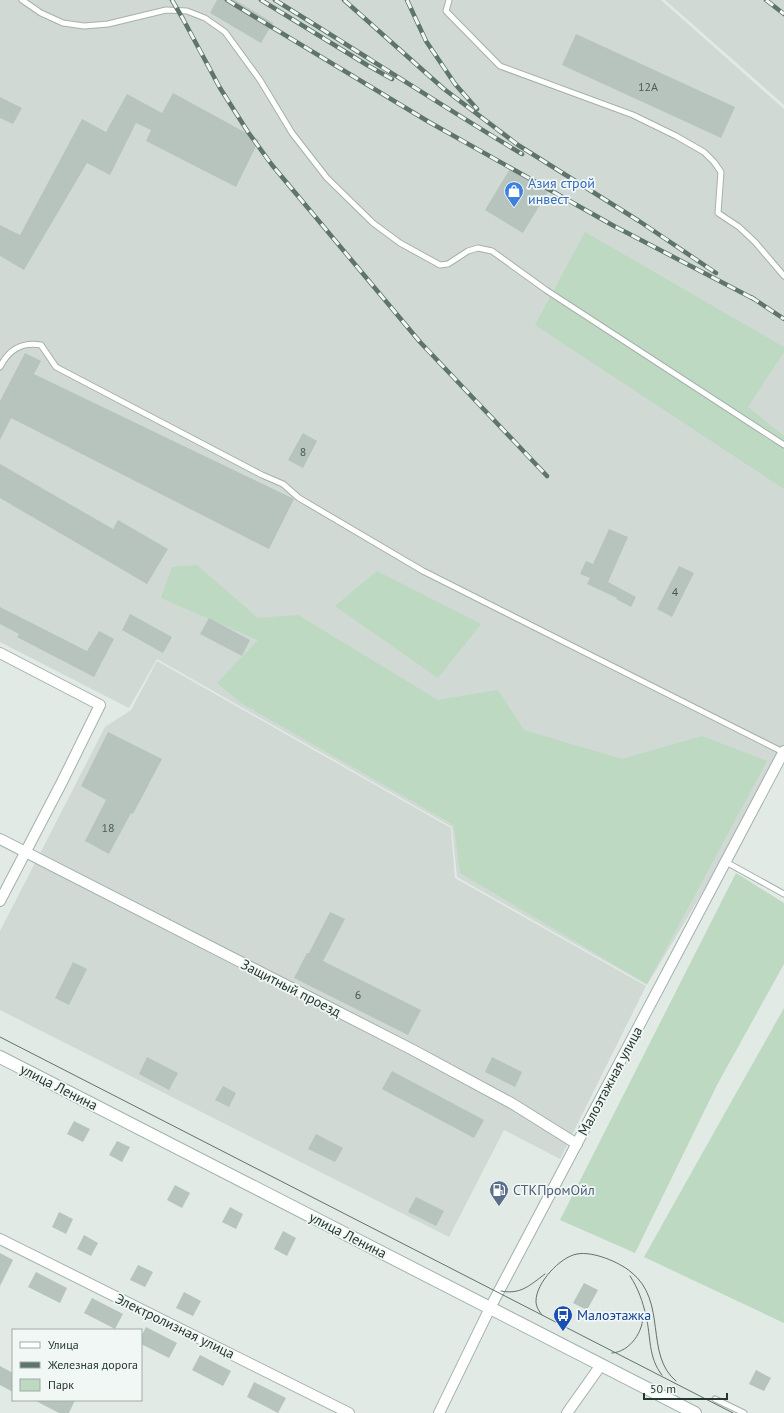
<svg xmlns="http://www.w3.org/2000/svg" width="784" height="1413" viewBox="0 0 784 1413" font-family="'PT Sans',sans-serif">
<rect width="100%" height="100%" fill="#e1eae5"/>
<g fill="#d0d9d4">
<polygon points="0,0 661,0 784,109 784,756 647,985 457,877 452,827 157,659 129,708 0,642"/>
<polygon points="665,0 784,0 784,105"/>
<polygon points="157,661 451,828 455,878 646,986 560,1159 504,1130 449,1237 0,1010 0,931 105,727 131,710"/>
</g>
<g fill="#bdd9c1">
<polygon points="585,232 784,347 784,352 748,407 784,436 784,489 535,325"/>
<polygon points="197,565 258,618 298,615 438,700 498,690 524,730 622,759 702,736 767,761 647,984 460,873 454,825 241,703 217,683 258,640 161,598 172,567"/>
<polygon points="377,571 481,624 438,678 335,606"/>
<polygon points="736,873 784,903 784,964 717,1085 635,1253 560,1220"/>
<polygon points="784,1008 784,1323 644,1257"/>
</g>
<g fill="#b7c4be">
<polygon points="217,0 235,0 273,23 261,43 210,13"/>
<polygon points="576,34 735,107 721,138 562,65"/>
<polygon points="173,93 259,140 236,187 146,141 151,130 136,123 110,175 87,163 24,270 0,256 0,225 20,235 82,119 106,132 127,94 162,113"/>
<polygon points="0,97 22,108 13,124 0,118"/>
<polygon points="511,167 549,190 523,233 485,210"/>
<polygon points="25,353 41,361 34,374 292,498 294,499 269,549 11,418 0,440 0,401"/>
<polygon points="303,433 317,441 303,468 288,460"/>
<polygon points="0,464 113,529 118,520 168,549 147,584 0,498"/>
<polygon points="609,529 628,537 608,582 636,597 631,607 616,599 617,598 587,584 590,578 580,574 586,561 593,564"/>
<polygon points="679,566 694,573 672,617 657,609"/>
<polygon points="0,607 87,651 99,631 114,639 94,677 17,637 19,634 0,624"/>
<polygon points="130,614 172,637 163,653 122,630"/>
<polygon points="209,618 250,640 242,656 200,634"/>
<polygon points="108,732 162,759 133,814 131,813 109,854 85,841 106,800 81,786"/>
<polygon points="330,912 345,919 323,961 421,1010 408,1035 294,978 307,953 309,953"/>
<polygon points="73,962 87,969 69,1005 55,998"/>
<polygon points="147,1057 178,1073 169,1090 139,1074"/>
<polygon points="492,1057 522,1072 515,1087 485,1072"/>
<polygon points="392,1071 484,1120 474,1138 382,1089"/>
<polygon points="223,1086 236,1093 229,1107 215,1100"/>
<polygon points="74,1121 90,1129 83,1142 67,1134"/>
<polygon points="316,1134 343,1148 335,1162 308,1149"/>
<polygon points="117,1141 130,1147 122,1162 109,1155"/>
<polygon points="175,1185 190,1193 182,1208 167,1200"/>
<polygon points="416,1197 444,1211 436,1226 408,1212"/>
<polygon points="230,1207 243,1214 236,1229 222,1222"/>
<polygon points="59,1212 73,1219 66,1234 52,1227"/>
<polygon points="283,1231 296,1238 287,1256 274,1249"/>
<polygon points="84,1235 98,1243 91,1256 77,1249"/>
<polygon points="0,1253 13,1260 0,1286"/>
<polygon points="138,1265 153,1272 145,1287 130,1280"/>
<polygon points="36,1272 67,1288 60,1303 28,1287"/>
<polygon points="584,1283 598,1290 587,1310 573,1303"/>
<polygon points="184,1292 201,1301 193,1316 176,1308"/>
<polygon points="92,1298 123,1314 115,1329 84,1313"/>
<polygon points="146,1327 177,1343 169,1358 141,1344 141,1337"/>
<polygon points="200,1355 231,1371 223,1386 192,1370"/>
<polygon points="0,1366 13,1373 13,1392 0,1385"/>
<polygon points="756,1370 771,1378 764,1391 749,1384"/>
<polygon points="254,1382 286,1398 278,1413 247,1397"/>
<polygon points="34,1400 75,1400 69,1413 59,1413"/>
</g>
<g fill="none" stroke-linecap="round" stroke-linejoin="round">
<g stroke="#a5b1ab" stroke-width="7">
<g id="lane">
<polyline points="22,0 41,13 63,23 84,26 108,24 166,10 187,11 205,18 225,32 260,80 292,133 327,178 373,223 400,243 440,265 448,264 468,251 478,248 492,251 546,290 784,445"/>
<polyline points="449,0 446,11 500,66 633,115 676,136 704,152 714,162 721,172 718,213 739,227 755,242 784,276"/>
<path d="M0 367C9 349 22 342 41 345L56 367 262 475 283 484 299 498 423 571 783 752"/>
<polyline points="726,862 784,894"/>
<polyline points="715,1399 744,1413"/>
</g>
</g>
<g stroke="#a5b1ab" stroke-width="12">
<g id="street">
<polyline points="0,653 100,705 62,782 0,901"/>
<polyline points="0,839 413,1050 513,1104 577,1144"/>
<polyline points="0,1239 349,1413"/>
<polyline points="439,1413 490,1308 784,751"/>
<polyline points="567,1413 601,1365"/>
</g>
</g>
<g stroke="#a2b4ac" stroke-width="14">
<polyline id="secondary" points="0,1057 695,1413"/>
</g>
<use href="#lane" stroke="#fff" stroke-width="5"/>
<use href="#street" stroke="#fff" stroke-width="10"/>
<use href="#secondary" stroke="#fff" stroke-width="12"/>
<g stroke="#5e746c" stroke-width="1">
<polyline points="0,1037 733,1413"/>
<path d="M630 1276C638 1288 643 1302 646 1316 651 1336 648 1358 662 1375"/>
<path d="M501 1291C521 1295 530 1285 545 1274"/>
<path d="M542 1315C539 1311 536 1307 536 1301 536 1283 560 1257 577 1254 593 1251 619 1262 631 1272 668 1301 644 1355 676 1381"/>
<path d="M612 1353C630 1352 644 1331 643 1314"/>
</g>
<g stroke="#5e746c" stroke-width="4.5">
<g id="rail">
<polyline points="172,0 183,19 220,88 248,132 272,165 420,342 547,476"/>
<polyline points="227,0 429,122 614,226 754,299"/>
<polyline points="261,0 367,65 392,79"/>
<path d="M275 0C358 51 439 104 522 154"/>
<polyline points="344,0 444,89 518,145 639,221 716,273"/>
<polyline points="407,0 426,41 455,84 477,109"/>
<polyline points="766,0 784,14"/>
<polyline points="751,297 784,319"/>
</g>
</g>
<use href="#rail" stroke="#f1f7f4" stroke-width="3" stroke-dasharray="9" stroke-linecap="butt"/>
</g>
<defs>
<g id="shop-pin" transform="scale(1)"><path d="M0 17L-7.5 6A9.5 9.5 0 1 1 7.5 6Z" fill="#3f7fe0" stroke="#f1f7f4"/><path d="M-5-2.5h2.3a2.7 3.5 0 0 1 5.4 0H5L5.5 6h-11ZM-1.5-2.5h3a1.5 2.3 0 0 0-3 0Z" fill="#fff"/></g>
<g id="fuel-pin" transform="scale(1)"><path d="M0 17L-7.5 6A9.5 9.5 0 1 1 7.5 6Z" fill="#5c6f8a" stroke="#f1f7f4"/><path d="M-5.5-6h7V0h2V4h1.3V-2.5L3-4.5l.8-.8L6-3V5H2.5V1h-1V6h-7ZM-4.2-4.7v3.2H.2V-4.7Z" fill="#fff"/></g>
<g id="bus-pin" transform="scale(1)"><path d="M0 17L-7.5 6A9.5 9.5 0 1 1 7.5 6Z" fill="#1a4fb4" stroke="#f1f7f4"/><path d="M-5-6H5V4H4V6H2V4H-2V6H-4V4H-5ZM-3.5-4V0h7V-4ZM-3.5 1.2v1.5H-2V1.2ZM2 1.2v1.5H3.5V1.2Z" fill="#fff"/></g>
</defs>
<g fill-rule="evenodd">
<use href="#shop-pin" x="514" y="191"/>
<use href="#fuel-pin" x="499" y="1190"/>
<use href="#bus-pin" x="563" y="1315"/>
</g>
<g text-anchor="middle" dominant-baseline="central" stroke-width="3.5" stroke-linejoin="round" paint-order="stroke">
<g font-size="12" fill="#495b54">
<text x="648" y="86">12А</text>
<text x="303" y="451">8</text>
<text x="675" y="591">4</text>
<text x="108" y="827">18</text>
<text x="358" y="994">6</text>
</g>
<g font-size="14" fill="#366cbe" stroke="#f1f7f4" text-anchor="start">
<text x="528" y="183">Азия строй<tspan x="528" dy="16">инвест</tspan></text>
</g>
<g font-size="14" fill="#243831" stroke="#f1f7f4">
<text transform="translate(291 988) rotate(27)">Защитный проезд</text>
<text transform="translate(610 1081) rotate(-62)">Малоэтажная улица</text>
<text transform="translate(59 1087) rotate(27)">улица Ленина</text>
<text transform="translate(348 1235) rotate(27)">улица Ленина</text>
<text transform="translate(175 1326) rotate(26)">Электролизная улица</text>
</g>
<g font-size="14" fill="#4e5e75" stroke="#f1f7f4" text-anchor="start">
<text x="513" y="1190">СТКПромОйл</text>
</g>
<g font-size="14" fill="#164399" stroke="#f1f7f4" text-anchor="start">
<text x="577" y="1315">Малоэтажка</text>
</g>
</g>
<rect x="12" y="1329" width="130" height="72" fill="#f1f7f4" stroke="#9faba6"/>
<rect x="20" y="1342" width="20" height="6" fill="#ffffff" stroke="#9faba6"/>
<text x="48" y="1349" font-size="12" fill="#243831">Улица</text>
<rect x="20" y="1362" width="20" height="6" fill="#5e746c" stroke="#9faba6"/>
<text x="48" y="1369" font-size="12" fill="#243831">Железная дорога</text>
<rect x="20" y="1379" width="20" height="12" fill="#bdd9c1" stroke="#9faba6"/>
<text x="48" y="1389" font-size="12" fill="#243831">Парк</text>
<path d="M644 1393v6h83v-6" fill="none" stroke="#243831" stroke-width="2"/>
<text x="650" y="1393" font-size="12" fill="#243831" stroke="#f1f7f4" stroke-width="3" paint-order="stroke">50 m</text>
</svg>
